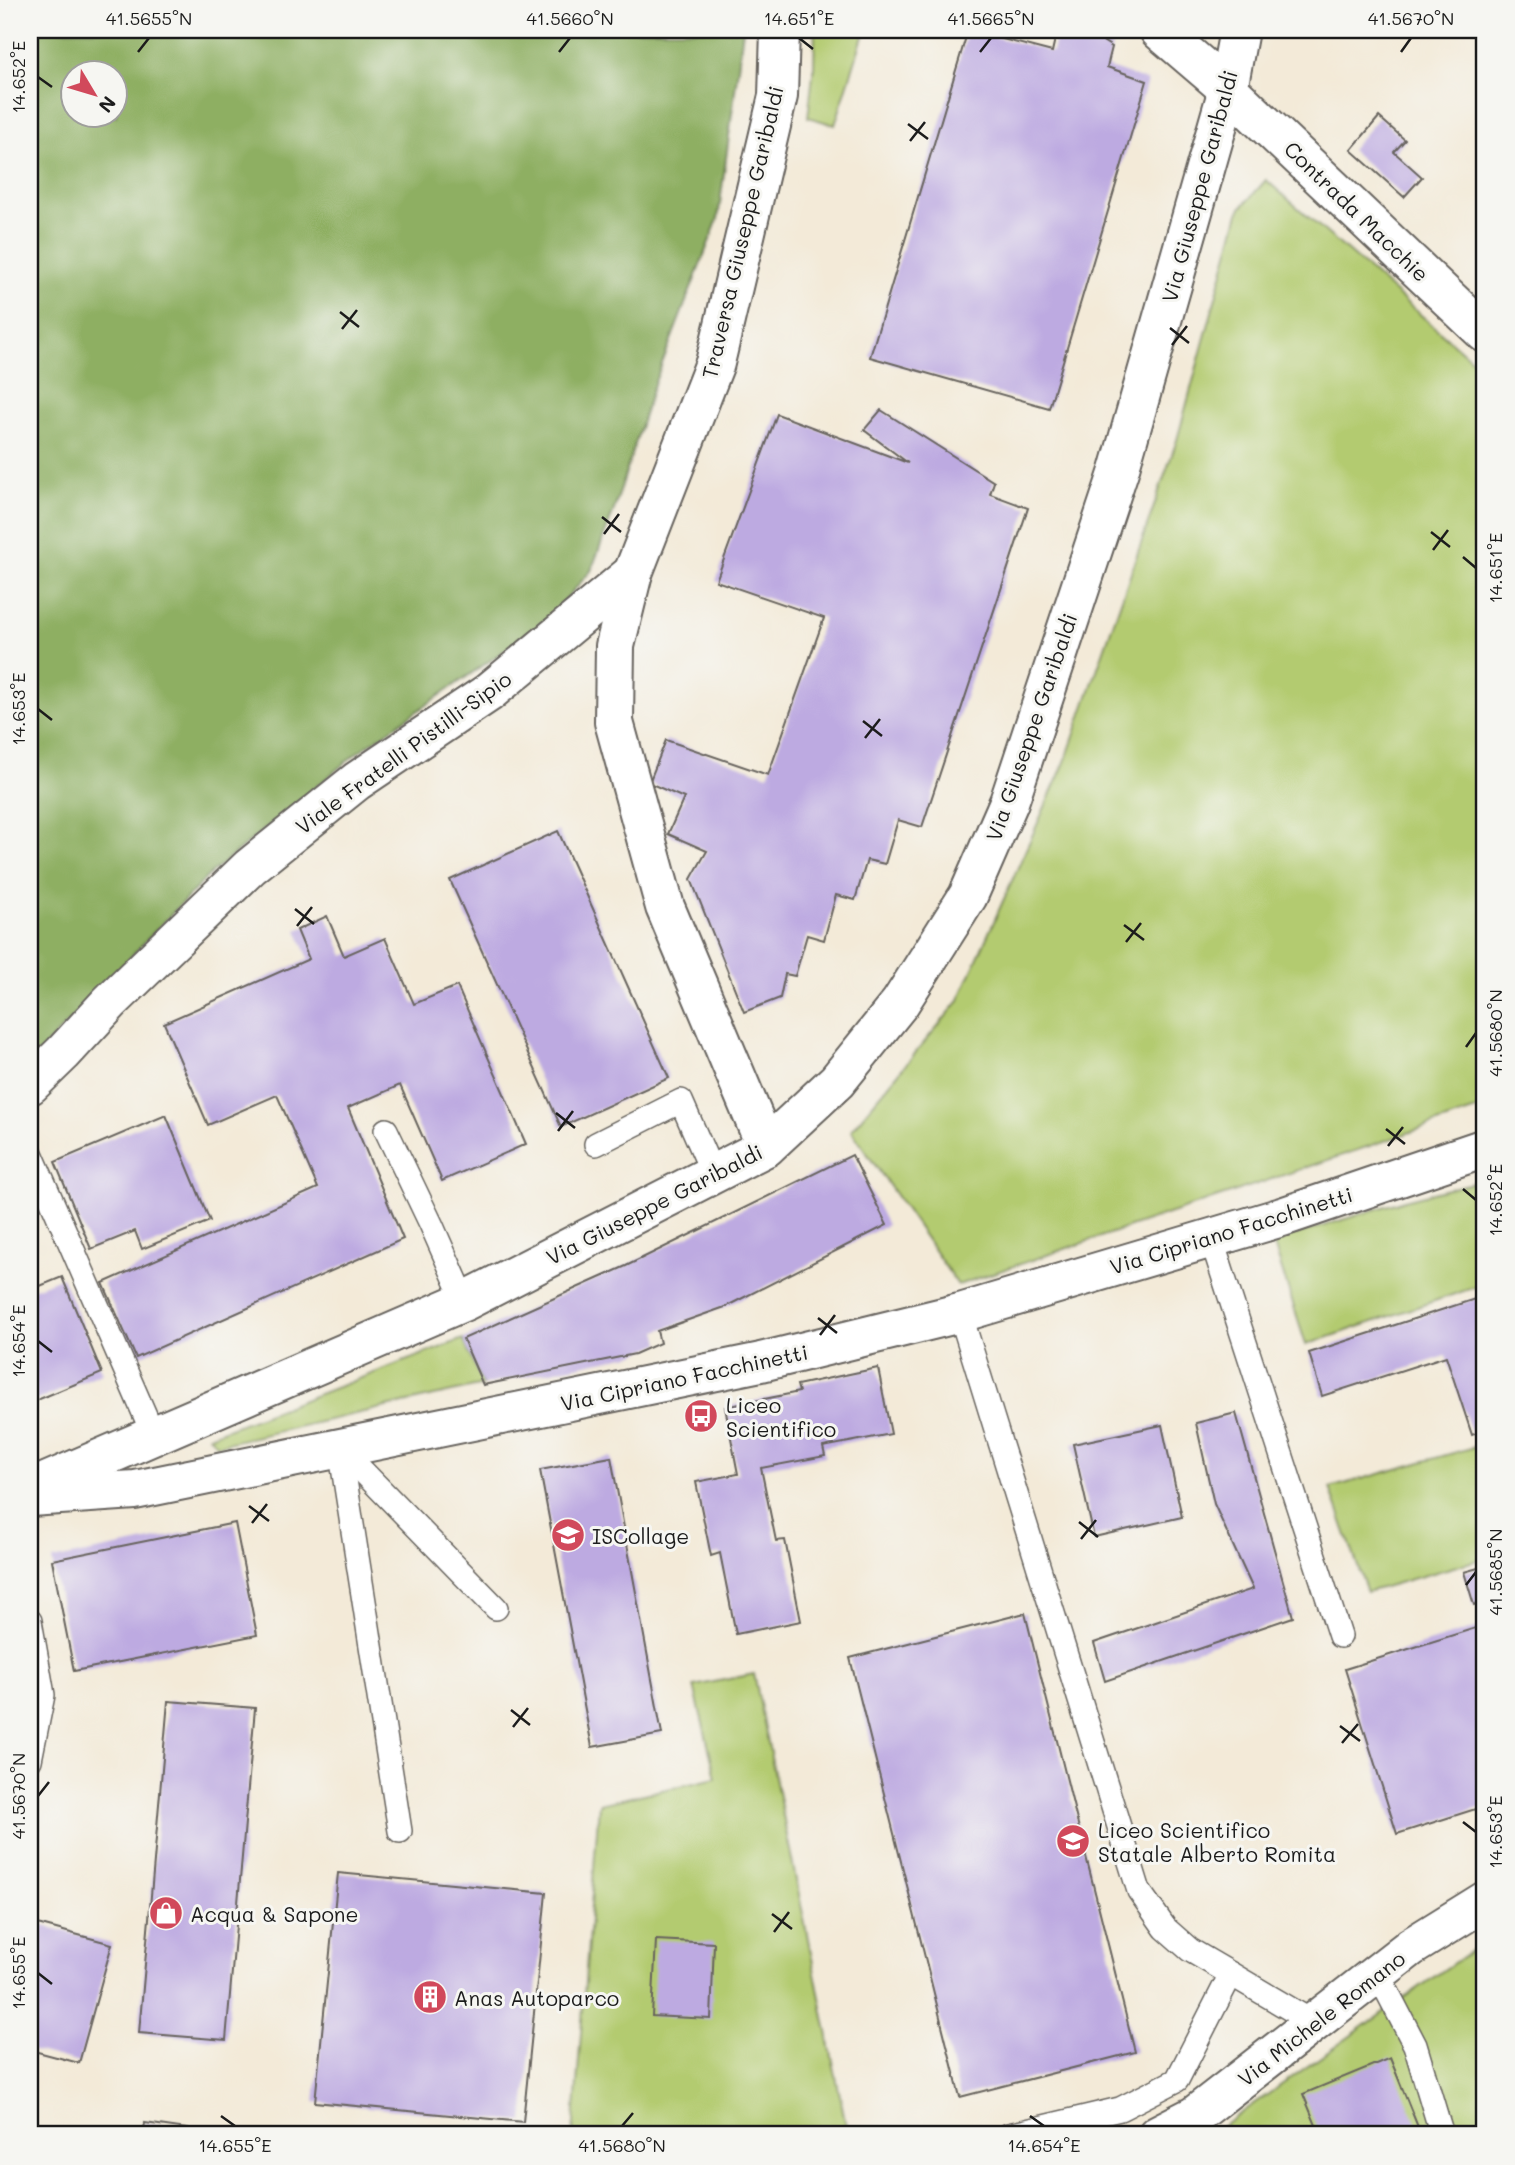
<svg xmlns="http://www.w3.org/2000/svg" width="1515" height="2165" viewBox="0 0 1515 2165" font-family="Mali,sans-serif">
<rect width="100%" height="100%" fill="#f6f6f2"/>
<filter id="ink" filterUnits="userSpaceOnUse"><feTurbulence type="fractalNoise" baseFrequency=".0143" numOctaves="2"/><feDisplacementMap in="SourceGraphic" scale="14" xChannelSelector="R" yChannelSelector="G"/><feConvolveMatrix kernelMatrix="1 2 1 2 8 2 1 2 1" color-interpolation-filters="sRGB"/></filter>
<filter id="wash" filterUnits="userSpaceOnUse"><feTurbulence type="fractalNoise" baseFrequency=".00686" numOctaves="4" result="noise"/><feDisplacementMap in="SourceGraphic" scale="28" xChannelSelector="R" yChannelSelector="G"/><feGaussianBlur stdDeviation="1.57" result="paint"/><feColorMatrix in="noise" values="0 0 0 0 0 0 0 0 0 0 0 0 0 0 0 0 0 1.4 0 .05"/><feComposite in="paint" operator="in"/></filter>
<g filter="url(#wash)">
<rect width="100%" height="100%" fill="#f3ead8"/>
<g fill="#b3cb70" stroke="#687446" stroke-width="2">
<polygon points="815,30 865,30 835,125 808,117 814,66"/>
<polygon points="1266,180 1485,371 1485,1107 958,1285 851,1130 958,1002 1065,762 1177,440 1240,209"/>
<polygon points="1485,1180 1485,1286 1484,1284 1306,1345 1273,1242 1408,1199"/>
<polygon points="463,1339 483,1385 218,1445 209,1436"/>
<polygon points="1485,1444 1485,1558 1367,1592 1330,1488"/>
<polygon points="754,1674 848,2135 573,2135 599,1804 716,1778 694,1686"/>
<polygon points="1485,1941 1485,2135 1208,2135 1213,2133"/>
</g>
<path fill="#8eaf62" stroke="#55663f" stroke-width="2" fill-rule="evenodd" d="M30 30H743L718 219 653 387 614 510 591 571 544 623 357 753 209 875 30 1062ZM74 74H116V116H74Z"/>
<g id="blocks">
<g fill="#bdaae1">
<polygon points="968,30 1052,52 1057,30 1085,30 1112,47 1107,67 1147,81 1049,408 870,357"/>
<polygon points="1379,117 1405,140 1394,152 1422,177 1404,197 1351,150"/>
<polygon points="881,410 994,482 990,494 1028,508 922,827 898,820 885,864 867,860 855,900 836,895 824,940 807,935 795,976 785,974 780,998 744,1012 691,879 707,851 668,834 684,798 649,783 666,740 768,775 824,618 716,581 777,414 908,463 864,430"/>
<polygon points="558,831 669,1078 561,1127 450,880"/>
<polygon points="327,916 344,956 385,938 414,1004 457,986 526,1144 442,1181 400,1085 348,1108 403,1239 136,1358 103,1283 318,1188 277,1095 208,1125 164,1023 309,959 297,930"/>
<polygon points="166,1115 210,1221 142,1249 135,1231 91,1249 55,1162"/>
<polygon points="852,1155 887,1225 725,1307 657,1331 660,1343 635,1354 483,1385 463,1339 626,1266"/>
<polygon points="62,1277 102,1373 30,1403 30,1290"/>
<polygon points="1478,1298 1485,1322 1485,1430 1472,1435 1446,1356 1322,1396 1309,1353"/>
<polygon points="878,1368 891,1434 823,1447 825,1456 761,1468 776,1541 785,1540 801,1621 736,1634 720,1553 711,1556 696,1482 738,1474 725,1407 799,1392 797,1385"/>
<polygon points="1236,1413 1293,1617 1105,1681 1094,1643 1253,1589 1214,1504 1196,1423"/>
<polygon points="1162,1425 1182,1517 1094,1537 1073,1444"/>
<polygon points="611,1457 662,1734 592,1747 540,1470"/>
<polygon points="235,1523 257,1635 74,1671 52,1560"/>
<polygon points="1485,1566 1485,1601 1474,1605 1464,1572"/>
<polygon points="1025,1613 1135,2052 960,2097 850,1658"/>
<polygon points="1485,1625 1485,1806 1397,1834 1345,1669"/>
<polygon points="168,1701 255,1708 226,2040 139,2033"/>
<polygon points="338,1873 546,1893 523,2122 315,2102"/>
<polygon points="30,1922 112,1944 79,2063 30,2050"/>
<polygon points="656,1940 714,1943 711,2019 652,2016"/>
<polygon points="1390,2058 1420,2132 1412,2135 1320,2135 1303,2094"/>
<polygon points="145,2123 208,2132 207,2135 143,2135"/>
</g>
</g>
</g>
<g filter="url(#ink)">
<use href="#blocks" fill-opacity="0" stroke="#67645e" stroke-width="2"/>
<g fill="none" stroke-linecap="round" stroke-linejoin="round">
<g stroke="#67645e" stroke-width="26">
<g id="service">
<polyline points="386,1130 431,1224 465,1301"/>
<polyline points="596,1144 681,1101 713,1174"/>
<polyline points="30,1151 154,1436"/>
<polyline points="1211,1238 1340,1636"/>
<polyline points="960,1313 1139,1891 1165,1928 1190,1950 1231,1974 1177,2080 1120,2109 1009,2135"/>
<polyline points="340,1448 400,1831"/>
<polyline points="340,1448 496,1608"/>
<polyline points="30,1621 43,1695 30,1760"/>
<polyline points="1231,1974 1314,2023"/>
<polyline points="1378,1974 1415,2045 1442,2135"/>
</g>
</g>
<g stroke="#67645e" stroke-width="42">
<g id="minor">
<polyline points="1228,89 1485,333"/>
<polyline points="30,1085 63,1053 110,1002 250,867 357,781 488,693 633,573"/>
<polyline points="766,1147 665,907 614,722 615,646 633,573 715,363 778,96 780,30"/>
<polyline points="30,1497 135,1490 761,1362 960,1313 1282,1217 1485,1148"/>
<polyline points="1157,2135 1194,2116 1411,1947 1485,1901"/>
</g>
</g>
<g stroke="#67645e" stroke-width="42">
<polyline id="tertiary" points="1159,30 1228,89"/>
</g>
<g stroke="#67645e" stroke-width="42">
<polyline id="secondary" points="30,1489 465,1301 766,1147 837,1081 900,1003 968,896 1009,802 1119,471 1228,89 1239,30"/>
</g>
<use href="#service" stroke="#fff" stroke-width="23"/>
<use href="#minor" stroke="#fff" stroke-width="38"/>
<use href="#tertiary" stroke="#fff" stroke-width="38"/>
<use href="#secondary" stroke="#fff" stroke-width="38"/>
</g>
</g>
<path fill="none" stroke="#1c1c1c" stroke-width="2.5" d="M799 38 813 49M138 52 149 38M559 52 570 38M980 52 991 38M1401 52 1411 38M38 77 52 87M908 124 928 139M910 141 925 122M340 312 359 327M1170 328 1189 343M342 329 357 310M1172 345 1187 326M602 517 621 532M1431 532 1450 547M604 534 619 514M1433 550 1448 530M1463 557 1476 568M38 709 52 720M863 721 882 736M865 738 880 719M295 909 314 924M1124 925 1144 940M297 926 312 907M1126 942 1141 923M1466 1047 1476 1033M556 1113 575 1128M1386 1129 1405 1144M558 1131 573 1111M1388 1146 1403 1127M1463 1189 1476 1200M818 1318 837 1333M820 1335 835 1315M38 1341 52 1352M249 1506 269 1521M1079 1522 1098 1537M252 1523 267 1504M1081 1539 1096 1520M1466 1585 1476 1572M511 1710 530 1725M1340 1726 1360 1741M513 1727 528 1708M1342 1743 1358 1724M38 1796 49 1782M1463 1822 1476 1832M772 1914 792 1929M774 1932 789 1912M38 1973 52 1984M221 2116 235 2126M1030 2116 1044 2126M622 2126 633 2113"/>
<defs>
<g id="bus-disc" transform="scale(1.75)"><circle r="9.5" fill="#d1495b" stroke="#f6f6f2"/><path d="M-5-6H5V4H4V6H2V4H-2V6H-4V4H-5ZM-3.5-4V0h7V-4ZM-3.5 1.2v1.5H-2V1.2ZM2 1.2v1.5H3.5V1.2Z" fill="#fff"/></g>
<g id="school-disc" transform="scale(1.75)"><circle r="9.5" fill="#d1495b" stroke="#f6f6f2"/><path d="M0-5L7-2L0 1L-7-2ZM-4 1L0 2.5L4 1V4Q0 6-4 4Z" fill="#fff"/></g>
<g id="shop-disc" transform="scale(1.75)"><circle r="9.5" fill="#d1495b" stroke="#f6f6f2"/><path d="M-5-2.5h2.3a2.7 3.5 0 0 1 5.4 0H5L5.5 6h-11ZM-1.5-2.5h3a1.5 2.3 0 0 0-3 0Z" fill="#fff"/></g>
<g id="building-disc" transform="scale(1.75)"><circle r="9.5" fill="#d1495b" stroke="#f6f6f2"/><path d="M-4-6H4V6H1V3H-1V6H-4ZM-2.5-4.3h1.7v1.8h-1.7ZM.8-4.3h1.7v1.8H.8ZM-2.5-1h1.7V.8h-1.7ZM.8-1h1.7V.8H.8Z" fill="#fff"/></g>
</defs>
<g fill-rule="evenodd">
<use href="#bus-disc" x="701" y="1416"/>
<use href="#school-disc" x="568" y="1535"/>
<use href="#school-disc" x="1073" y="1841"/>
<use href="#shop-disc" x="166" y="1913"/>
<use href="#building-disc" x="430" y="1997"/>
</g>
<g text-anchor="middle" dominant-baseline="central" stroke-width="6" stroke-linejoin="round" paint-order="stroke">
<g font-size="21" fill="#1c1c1c" stroke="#f6f6f2">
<text transform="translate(1199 186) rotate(-75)">Via Giuseppe Garibaldi</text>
<text transform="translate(1357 211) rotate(44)">Contrada Macchie</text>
<text transform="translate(742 232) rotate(-77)">Traversa Giuseppe Garibaldi</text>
<text transform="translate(1031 727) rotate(-71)">Via Giuseppe Garibaldi</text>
<text transform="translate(403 752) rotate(-36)">Viale Fratelli Pistilli-Sipio</text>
<text transform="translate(654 1204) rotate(-27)">Via Giuseppe Garibaldi</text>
<text transform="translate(1231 1230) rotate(-17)">Via Cipriano Facchinetti</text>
<text transform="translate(684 1377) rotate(-12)">Via Cipriano Facchinetti</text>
<text transform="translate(1321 2018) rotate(-38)">Via Michele Romano</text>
</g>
<g font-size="21" fill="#1c1c1c" stroke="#f6f6f2" text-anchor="start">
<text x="726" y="1404">Liceo<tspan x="726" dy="24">Scientifico</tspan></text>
<text x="592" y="1535">ISCollage</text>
<text x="1098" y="1829">Liceo Scientifico<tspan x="1098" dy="24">Statale Alberto Romita</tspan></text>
<text x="190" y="1913">Acqua &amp; Sapone</text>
<text x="454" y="1997">Anas Autoparco</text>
</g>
</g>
<rect width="1515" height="2165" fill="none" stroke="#f6f6f2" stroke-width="77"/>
<g transform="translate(94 94) rotate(128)"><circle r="33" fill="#f6f6f2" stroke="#9f9f9c" stroke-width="2"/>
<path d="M0-5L12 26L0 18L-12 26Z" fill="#d1495b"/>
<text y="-10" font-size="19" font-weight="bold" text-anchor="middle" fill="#1c1c1c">N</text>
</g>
<rect x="38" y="38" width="1438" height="2088" fill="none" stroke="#1c1c1c" stroke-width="2.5"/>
<g font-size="18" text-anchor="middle" fill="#1c1c1c">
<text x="149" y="25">41.5655°N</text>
<text x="570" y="25">41.5660°N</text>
<text x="799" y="25">14.651°E</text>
<text x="991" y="25">41.5665°N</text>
<text x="1411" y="25">41.5670°N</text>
<text transform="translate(19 77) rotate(-90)" y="6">14.652°E</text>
<text transform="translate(1496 568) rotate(-90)" y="6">14.651°E</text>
<text transform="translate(19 709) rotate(-90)" y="6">14.653°E</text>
<text transform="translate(1496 1033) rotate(-90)" y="6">41.5680°N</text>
<text transform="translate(1496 1200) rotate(-90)" y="6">14.652°E</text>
<text transform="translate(19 1341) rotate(-90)" y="6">14.654°E</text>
<text transform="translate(1496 1572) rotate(-90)" y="6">41.5685°N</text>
<text transform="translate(19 1796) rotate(-90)" y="6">41.5670°N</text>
<text transform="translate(1496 1832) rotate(-90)" y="6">14.653°E</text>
<text transform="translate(19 1973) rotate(-90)" y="6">14.655°E</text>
<text x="235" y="2152">14.655°E</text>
<text x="622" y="2152">41.5680°N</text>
<text x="1044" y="2152">14.654°E</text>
</g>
</svg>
